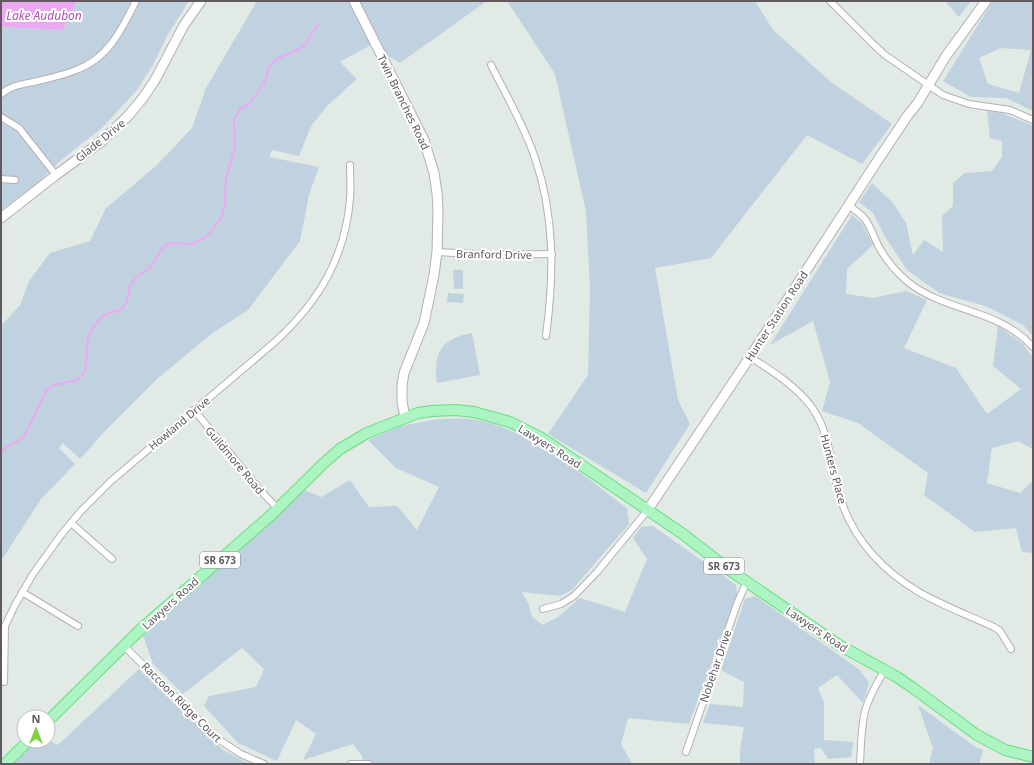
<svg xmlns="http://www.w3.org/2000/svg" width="1034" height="765" viewBox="0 0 1034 765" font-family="'Noto Sans',sans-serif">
<rect width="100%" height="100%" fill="#e1eae4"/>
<g fill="#c0d1df" fill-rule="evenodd">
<polygon points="77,1 189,1 167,36 154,63 137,90 103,127 60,161 40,181 1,210 1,27 63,30"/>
<polygon points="257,1 349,1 362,27 350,1 487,1 400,63 371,45 340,62 357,79 328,105 311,126 299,156 272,150 269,157 319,167 309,195 300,241 248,310 214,332 158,378 104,432 80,459 63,443 59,448 75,464 41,499 1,561 1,326 20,305 29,281 50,253 90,241 106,208 156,166 192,128 206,88"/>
<polygon points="507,1 755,1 773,30 831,82 892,124 862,164 807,135 711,258 655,268 678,400 690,424 646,493 548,434 588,375 590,288 586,211 555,74"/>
<polygon points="945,1 971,1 959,17"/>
<path d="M993 1 1033 2V111L1006 98 971 97 943 81ZM1001 48 1031 50 1019 93 988 84 979 58Z"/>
<polygon points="987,111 1000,112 1033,126 1033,336 1023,325 988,307 939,293 907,270 884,235 873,213 859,202 872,183 893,203 906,223 913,255 924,240 943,252 942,216 953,206 953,183 965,173 992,171 1002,157 1002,141 990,138"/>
<polygon points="852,215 862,223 873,245 847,269 846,294 873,298 906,291 927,300 904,348 956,368 987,414 1021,389 993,366 998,326 1022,343 1033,357 1033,449 1018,441 992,448 987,483 1020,493 1033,481 1033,553 1022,552 1016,528 975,532 924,495 928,473 858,423 822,411 830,382 813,321 770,345"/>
<polygon points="453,270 463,270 463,289 454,289"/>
<polygon points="448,293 464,294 463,303 447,302"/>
<path d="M472 333 480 375 437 383C433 352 441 339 472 333Z"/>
<path d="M438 419C449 419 461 418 471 419 530 428 581 474 627 508L629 524 572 590 560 596 522 592 529 605 532 617 543 625 558 617 580 598 625 612 647 559 633 538 641 527 653 526 736 585 737 594 689 724 628 718 621 744 632 764H363L362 756 353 744 303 760 316 734 296 720 277 761 238 743 204 706 209 696 256 687 264 669 242 648 183 694 153 664 143 636 304 490 321 497 350 480 369 507 397 506 417 530 439 487 396 468 368 440 401 426Z"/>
<polygon points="755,596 860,670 869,683 863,703 837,675 818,688 824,703 824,740 853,742 851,757 828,759 821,748 814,749 815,764 740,764 740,749 744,727 703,723 710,704 743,707 744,682 721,670 745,599"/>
<polygon points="139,669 223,750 250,764 13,764 37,741 48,741 48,740 58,745"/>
<polygon points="918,705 974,746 983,750 979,764 929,764 933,748"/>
</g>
<polygon fill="#eca9f3" points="1,1 77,1 63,30 1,27"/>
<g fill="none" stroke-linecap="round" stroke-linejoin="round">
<path stroke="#eca9f3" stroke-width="2" d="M1 453C6 444 16 443 24 437L47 389 54 385 77 380 84 373 86 365 88 337 93 328 102 316 122 309 127 301 130 285 138 276 150 268 164 246 172 243 192 244 204 238 212 230 221 218 225 204 226 178 235 148 234 120 241 108 248 105 256 95 266 79 269 66 280 57 293 52 304 46 318 24"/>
<g stroke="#b5afb4" stroke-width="8">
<g id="street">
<polyline points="830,1 873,44 885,55 943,95 969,104 1010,110 1033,120"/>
<path d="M491 65C506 95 524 125 535 158 555 217 554 275 546 336"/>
<path d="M1 94C11 85 25 84 38 81 51 78 64 75 76 70 108 59 122 29 136 1"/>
<polyline points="1,117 19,128 56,175"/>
<polyline points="1,179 15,180"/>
<path d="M849 205C854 210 861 214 865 219 871 227 874 238 879 247 886 260 896 272 908 282 947 313 998 308 1033 347"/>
<polyline points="437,252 493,255 552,254"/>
<path d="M750 357C772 371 798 387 813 409 828 431 830 458 836 483 842 509 855 535 873 555 908 594 948 606 994 627L1000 631 1011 649"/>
<polyline points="194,410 260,490 278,509"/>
<polyline points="71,523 112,559"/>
<polyline points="22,592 78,626"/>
<polyline points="543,609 561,604 574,596 597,572 647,511"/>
<polyline points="124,646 218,739 241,754 264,764"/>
<path d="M4 682 5 626 15 605 33 574 61 535 81 511 111 481 276 341C319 301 345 258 350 199 351 188 350 176 350 165"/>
<polyline points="686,752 737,604 747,581"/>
<polyline points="351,764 369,764"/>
<path d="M860 764C861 746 861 728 865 711 869 696 877 683 884 671"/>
</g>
</g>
<g stroke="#b5aeb4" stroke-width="11">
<g id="secondary">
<polyline points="354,1 424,140 434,173 437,193 438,211 437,252 434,275 424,323 404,373 402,385 402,401 405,418"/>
<polyline points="1,218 56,175 102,141 128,116 143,98 155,80 184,25 201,1"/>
<polyline points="647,511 750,357 876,163 908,115 917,104 946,56 986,1"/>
</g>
</g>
<g stroke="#67de7e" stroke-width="12">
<g id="primary">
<polyline points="48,721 142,628 270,516 324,463 340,449 367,433 405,418 418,413 432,411 456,410 474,412 510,422 540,437 683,534 728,569 839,645 897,677 913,688 977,735 1005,750 1033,757"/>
<polyline points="5,764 28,741"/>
</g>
</g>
<use href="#street" stroke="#fff" stroke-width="6"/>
<use href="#secondary" stroke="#fff" stroke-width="9"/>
<use href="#primary" stroke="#adf4c3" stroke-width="10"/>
</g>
<g text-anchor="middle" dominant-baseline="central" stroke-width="4" stroke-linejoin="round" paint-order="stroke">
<g fill="#fff" stroke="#908c90" stroke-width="1">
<rect x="200" y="552" width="40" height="16" rx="3"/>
<rect x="704" y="558" width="40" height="16" rx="3"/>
</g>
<g font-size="10" font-weight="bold" fill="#605a60">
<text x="220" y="560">SR 673</text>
<text x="724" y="566">SR 673</text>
</g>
<g font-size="11" fill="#605a60" stroke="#fff">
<text transform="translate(404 102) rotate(64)">Twin Branches Road</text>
<text transform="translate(100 140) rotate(-39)">Glade Drive</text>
<text transform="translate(494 254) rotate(1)">Branford Drive</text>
<text transform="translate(776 316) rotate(-57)">Hunter Station Road</text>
<text transform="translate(179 423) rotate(-40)">Howland Drive</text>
<text transform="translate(550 446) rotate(32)">Lawyers Road</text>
<text transform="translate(235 460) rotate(50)">Guildmore Road</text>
<text transform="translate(834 469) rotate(75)">Hunters Place</text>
<text transform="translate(170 603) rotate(-42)">Lawyers Road</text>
<text transform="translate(817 629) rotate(34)">Lawyers Road</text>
<text transform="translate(715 666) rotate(-71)">Nobehar Drive</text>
<text transform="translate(182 702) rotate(45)">Raccoon Ridge Court</text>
</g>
<g font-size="12" font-style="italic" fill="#b050b2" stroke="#fff">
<text x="44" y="15">Lake Audubon</text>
</g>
</g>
<rect width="1034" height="765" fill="none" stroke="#605a60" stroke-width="4"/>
<g transform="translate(36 729)"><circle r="19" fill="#ffffff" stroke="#bfbdbf"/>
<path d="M0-3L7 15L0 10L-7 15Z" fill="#82d140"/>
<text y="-6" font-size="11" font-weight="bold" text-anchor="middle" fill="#605a60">N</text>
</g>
</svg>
